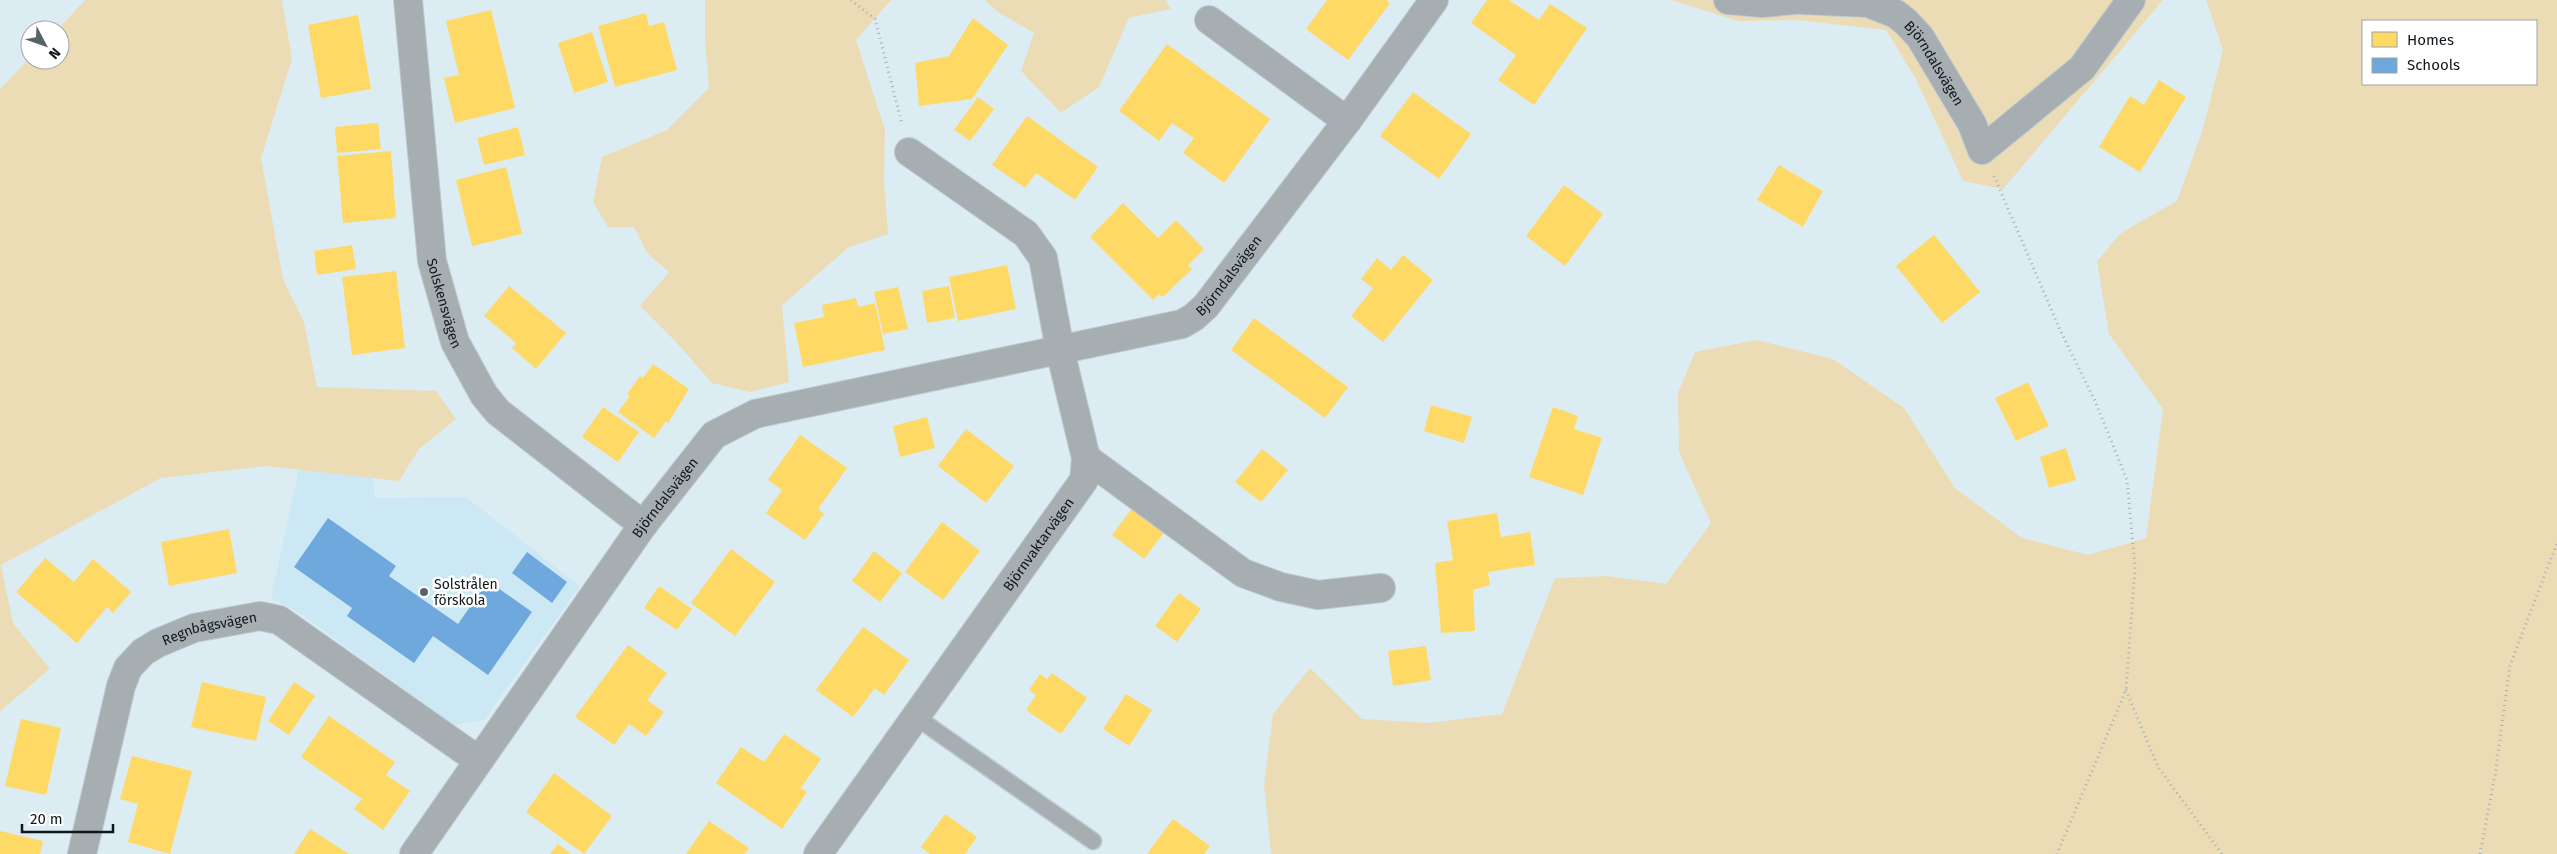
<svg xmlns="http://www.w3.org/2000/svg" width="2557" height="854" viewBox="0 0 2557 854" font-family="'Fira Sans',sans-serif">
<rect width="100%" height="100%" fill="#dcecf3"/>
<polygon fill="#cce8f5" points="371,461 375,498 466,497 580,586 484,720 453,725 298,612 271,598 300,464"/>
<g fill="#ecdcb5" fill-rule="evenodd">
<polygon points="85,0 282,0 292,59 261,158 283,279 304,322 317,387 436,391 456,419 419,449 399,481 266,466 161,478 1,565 13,623 50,669 0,711 0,89 30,58 30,60 60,60 60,30 57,30"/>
<polygon points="705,0 891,0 856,40 885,130 884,180 888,234 849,247 782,305 789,382 750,392 712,383 677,343 640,306 669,272 647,253 634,227 608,227 593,202 602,157 667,130 709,88 705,42"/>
<polygon points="985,0 1165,0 1171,9 1129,18 1099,87 1061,113 1021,71 1034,33 998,12"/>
<polygon points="1671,0 2163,0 2003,189 1963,181 1916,79 1886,30 1797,20 1738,21"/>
<path d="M2206 0H2557V854H1271L1264 785 1273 714 1310 668 1362 719 1429 723 1502 714 1555 578 1607 576 1666 584 1711 523 1679 452 1678 393 1695 352 1757 340 1833 359 1904 408 1955 488 2022 538 2088 555 2146 538 2163 409 2109 334 2097 261 2121 233 2177 201 2202 132 2223 50ZM2363 21H2536V84H2363Z"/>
</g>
<g fill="#ffd966">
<polygon points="1327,0 1386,0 1390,3 1348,60 1306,29"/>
<polygon points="1487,0 1509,0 1539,20 1550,4 1587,28 1534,105 1498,80 1516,55 1471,23"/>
<polygon points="491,10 515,108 455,123 444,78 459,75 446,21"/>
<polygon points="646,13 649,26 664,22 677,70 615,87 598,26"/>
<polygon points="358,15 371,89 321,98 308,25"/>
<polygon points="973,18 1008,45 972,99 919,106 915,63 949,56"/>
<polygon points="592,32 608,82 574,93 558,43"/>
<polygon points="1167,44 1270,119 1224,183 1183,153 1194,138 1172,123 1159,141 1119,111"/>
<polygon points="2159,80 2186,97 2140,172 2099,147 2130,96 2144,105"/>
<polygon points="1413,92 1471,134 1439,179 1380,136"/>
<polygon points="978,97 994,109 970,141 954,130"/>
<polygon points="1027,116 1098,167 1075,200 1036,173 1025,188 992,165"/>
<polygon points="378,123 381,149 337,153 335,127"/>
<polygon points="518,127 525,155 484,165 477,138"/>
<polygon points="391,151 396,218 343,223 337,156"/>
<polygon points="1779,165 1823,191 1803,227 1757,200"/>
<polygon points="506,167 522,234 472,246 456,180"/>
<polygon points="1564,185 1603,214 1565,266 1526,236"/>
<polygon points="1123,203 1158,238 1176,220 1204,249 1188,265 1192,269 1163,297 1159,294 1153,300 1090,237"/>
<polygon points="1934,235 1980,292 1942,323 1896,266"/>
<polygon points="352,245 356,269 317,275 314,251"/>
<polygon points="1403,255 1433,280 1383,342 1351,316 1373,288 1361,279 1377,258 1391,270"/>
<polygon points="1007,265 1016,309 958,321 949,277"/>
<polygon points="396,271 405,348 352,355 342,277"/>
<polygon points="509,286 566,333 536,369 512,348 516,343 484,316"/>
<polygon points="949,286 955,318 927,323 922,291"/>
<polygon points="898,287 908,329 883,334 874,292"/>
<polygon points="856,298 858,307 875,303 885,350 803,367 794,323 824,317 822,305"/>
<polygon points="1254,318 1348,387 1325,418 1231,350"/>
<polygon points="653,364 689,389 668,423 666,421 654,438 618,412 630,396 627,394 640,376 643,378"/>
<polygon points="2028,382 2049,426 2016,441 1995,398"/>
<polygon points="1431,405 1472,417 1464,443 1424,431"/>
<polygon points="603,407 639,432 618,462 582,437"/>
<polygon points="1553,407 1578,416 1574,429 1602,438 1583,495 1529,477"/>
<polygon points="927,417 935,448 900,457 893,426"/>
<polygon points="966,429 1014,466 986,503 938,466"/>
<polygon points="800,435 847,468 818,509 824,514 805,540 766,513 782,490 768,480"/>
<polygon points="2066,448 2076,480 2049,488 2040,457"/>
<polygon points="1262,449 1288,470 1261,502 1235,482"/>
<polygon points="1133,507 1165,531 1144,559 1112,535"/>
<polygon points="1497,513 1501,537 1530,532 1535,565 1488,572 1490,585 1473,590 1475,631 1441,633 1435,563 1453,560 1447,521"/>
<polygon points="942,522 980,551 943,600 905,572"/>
<polygon points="229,529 237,573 169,586 161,542"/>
<polygon points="731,549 775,582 735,636 691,603"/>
<polygon points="874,551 902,573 880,602 852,581"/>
<polygon points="45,558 74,582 93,559 131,592 113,613 107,607 77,643 16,592"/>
<polygon points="659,586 692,609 677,630 644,608"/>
<polygon points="1179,593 1201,609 1177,642 1155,626"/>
<polygon points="863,627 909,660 884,695 875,688 853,717 816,690"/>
<polygon points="628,645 667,673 647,700 664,712 646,736 629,724 614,745 575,717"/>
<polygon points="1426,646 1431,680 1393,686 1388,651"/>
<polygon points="1052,673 1087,698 1061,734 1026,710 1036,695 1029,690 1040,674 1047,679"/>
<polygon points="202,682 266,697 256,741 191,727"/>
<polygon points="294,682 315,696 289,735 268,721"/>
<polygon points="1126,694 1152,710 1129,746 1103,729"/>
<polygon points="329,716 395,762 386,775 410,791 383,830 354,809 362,799 301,757"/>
<polygon points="21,719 61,728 46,795 5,786"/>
<polygon points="784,734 821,759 801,788 807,792 782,829 716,783 741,747 764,762"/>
<polygon points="132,756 192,771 170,854 128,842 138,804 120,799"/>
<polygon points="554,773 612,816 584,854 526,812"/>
<polygon points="945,814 977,837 965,854 930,854 921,847"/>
<polygon points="1173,819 1210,846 1204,854 1147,854"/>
<polygon points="709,821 749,848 744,854 686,854"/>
<polygon points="310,829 349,854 294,854"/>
<polygon points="0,831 43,841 40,854 0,854"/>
<polygon points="558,844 571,854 550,854"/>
</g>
<g fill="#6fa8dc">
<polygon points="328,518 396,566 389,576 458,624 488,581 532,612 488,675 433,636 414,663 347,616 352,608 294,567"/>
<polygon points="527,552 567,582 552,603 512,573"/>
</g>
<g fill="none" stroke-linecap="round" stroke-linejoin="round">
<g stroke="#bdc9cf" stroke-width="19">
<polyline id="service" points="916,717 1093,841"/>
</g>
<g stroke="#bdc9cf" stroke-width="30">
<g id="minor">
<path id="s1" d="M408 0 432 261 455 342 484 395 498 412 643 525"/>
<polyline points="1728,0 1762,3 1795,0"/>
<path id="s2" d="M1801 0 1868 3 1896 14 1906 22 1920 37 1972 124 1982 150 2082 68 2131 0"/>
<polyline points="1209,20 1347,121"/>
<polyline points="1086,458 1243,573 1281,587 1318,595 1381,588"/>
<path id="s3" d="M82 854 121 686 128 668 143 652 158 643 194 628 260 616 279 620 478 760"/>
<path id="s4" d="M414 854 643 525 714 435 755 414 1182 324 1194 317 1206 306 1347 121 1434 0"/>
<path id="s5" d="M818 854 1084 480 1086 458 1060 350 1043 258 1026 234 909 152"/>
</g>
</g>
<g stroke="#a6afb2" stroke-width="3" stroke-dasharray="1 4" stroke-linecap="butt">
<polyline points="851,0 875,19 902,124"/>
<polyline points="1994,176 2060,330 2095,401 2127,480 2135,567 2126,690 2057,854"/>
<polyline points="2126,690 2158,767 2222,854"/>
<polyline points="2480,854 2495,775 2510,665 2557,543"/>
</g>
<use href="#service" stroke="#a6aeb2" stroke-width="16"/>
<use href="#minor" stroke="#a6aeb2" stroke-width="28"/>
</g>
<circle fill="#556267" stroke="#fff" stroke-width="2" cx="424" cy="592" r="5"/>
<g text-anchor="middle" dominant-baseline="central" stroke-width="5" stroke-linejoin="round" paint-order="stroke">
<g font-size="14" fill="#0d171c" stroke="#fff">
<text stroke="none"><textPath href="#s2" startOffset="160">Björndalsvägen</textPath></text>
<text stroke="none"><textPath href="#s4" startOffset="1066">Björndalsvägen</textPath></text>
<text stroke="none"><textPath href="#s1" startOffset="306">Solskensvägen</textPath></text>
<text stroke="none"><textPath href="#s4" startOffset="436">Björndalsvägen</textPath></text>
<text stroke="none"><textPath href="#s5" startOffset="380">Björnvaktarvägen</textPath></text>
<text stroke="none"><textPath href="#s3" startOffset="285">Regnbågsvägen</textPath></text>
</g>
<g font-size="14" fill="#0d171c" stroke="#fff" text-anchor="start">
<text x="434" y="584">Solstrålen<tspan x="434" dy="16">förskola</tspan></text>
</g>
</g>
<rect x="2362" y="20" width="175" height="65" fill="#ffffff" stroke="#9ea2a4"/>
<rect x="2372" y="32" width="25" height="15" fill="#ffd966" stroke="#9ea2a4"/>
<text x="2407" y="45" font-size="15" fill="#0d171c">Homes</text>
<rect x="2372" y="58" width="25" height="15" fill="#6fa8dc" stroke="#9ea2a4"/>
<text x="2407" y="70" font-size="15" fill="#0d171c">Schools</text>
<g transform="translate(45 45) rotate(131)"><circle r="24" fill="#ffffff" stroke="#9ea2a4"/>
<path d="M0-4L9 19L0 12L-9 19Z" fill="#556267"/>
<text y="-8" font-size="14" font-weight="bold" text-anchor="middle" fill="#0d171c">N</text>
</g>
<path d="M22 824v8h91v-8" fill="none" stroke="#0d171c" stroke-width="2.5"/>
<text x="30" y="824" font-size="15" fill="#0d171c" stroke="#ffffff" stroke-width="4" paint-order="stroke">20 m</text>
</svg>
